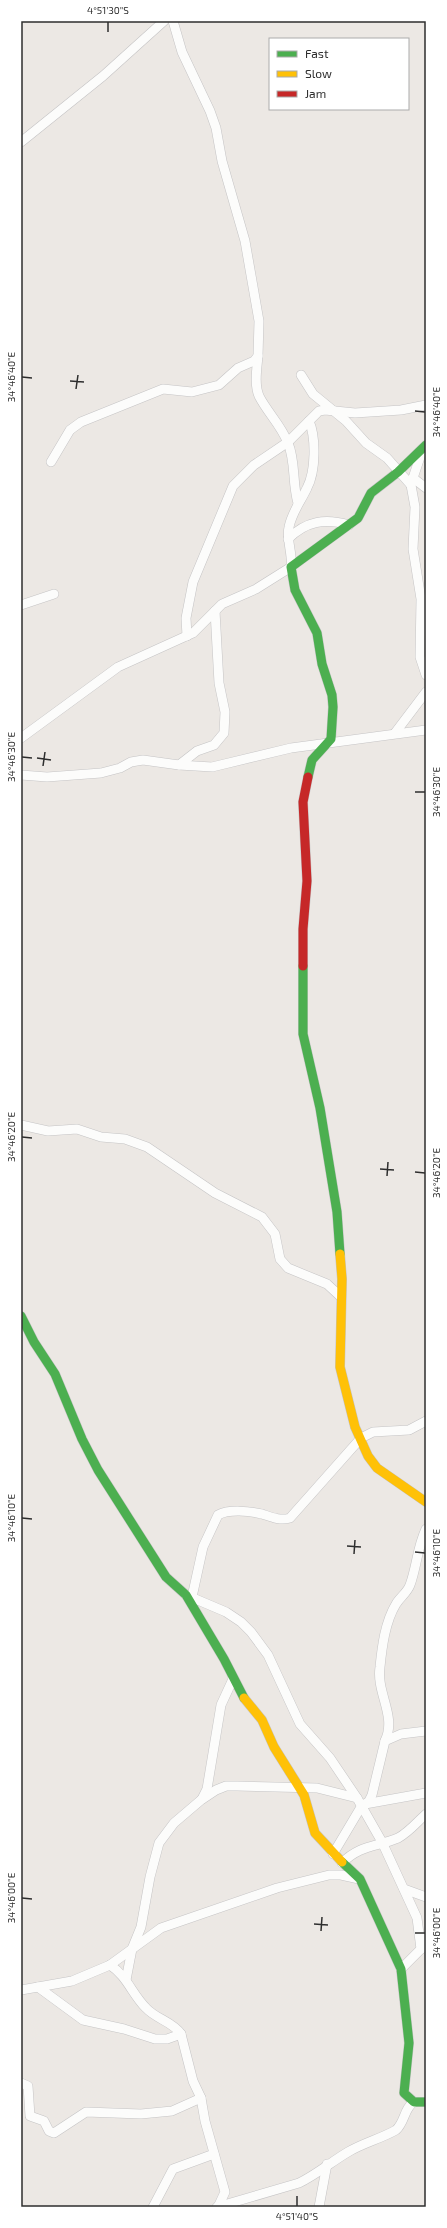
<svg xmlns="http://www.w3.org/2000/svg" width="447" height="2228" viewBox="0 0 447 2228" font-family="'Exo 2',sans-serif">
<rect width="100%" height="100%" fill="#ece8e4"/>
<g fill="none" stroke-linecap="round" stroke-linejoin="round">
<g stroke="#c5c4c5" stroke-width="10">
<g id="street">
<polyline points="21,142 103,76 164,21"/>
<path d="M258 356C257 368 254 384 259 396 267 412 281 425 288 443 296 462 292 483 298 503"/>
<polyline points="301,375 313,394 346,421 366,443 387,458 411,485"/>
<polyline points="422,451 413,478 426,488"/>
<polyline points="51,462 70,430 81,422 163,389 192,392 219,385 238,368 254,361 258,356 259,321 245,241 222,161 216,128 210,111 182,52 173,21"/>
<polyline points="413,478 411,485 415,507 413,549 421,599 420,657 426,675"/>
<path d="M288 539C306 521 325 518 349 525"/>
<polyline points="21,605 54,594"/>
<polyline points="187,636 186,618 193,582 233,486 254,465 288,442 319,411 325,410 355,413 401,410 426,405"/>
<polyline points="395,733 426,692"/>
<path d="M21 738 118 667 193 633 222 604 256 589 291 567C293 554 286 540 289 527 292 512 301 501 307 488 316 471 316 437 309 421"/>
<polyline points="179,765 212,767 291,748 426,730"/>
<polyline points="21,775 47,777 101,773 120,768 131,762 143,760 179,765 197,751 214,745 224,733 225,712 219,683 215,611"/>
<polyline points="21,1125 48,1131 77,1129 101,1137 125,1139 147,1147 215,1193 262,1217 275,1234 280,1259 288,1268 327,1284 341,1297"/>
<polyline points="186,1595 226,1612 241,1622 251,1632 268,1655 300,1724 330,1758 357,1798 382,1842 417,1918 421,1949"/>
<path d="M192 1597 203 1547 218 1515C229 1509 249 1511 262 1514 271 1517 280 1521 290 1518L361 1438 373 1432 409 1430 426 1421"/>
<path d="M385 1741C397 1716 376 1693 380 1667 382 1647 385 1622 396 1604 400 1597 407 1593 410 1585 417 1566 417 1548 426 1529"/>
<polyline points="202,1799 207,1789 221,1705 233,1679"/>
<polyline points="365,1804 426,1793"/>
<polyline points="333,1854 361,1807 369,1801 372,1795 385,1741 401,1734 426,1731"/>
<path d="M342 1863C360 1845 376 1847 398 1838 409 1832 417 1822 426 1814"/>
<polyline points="404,1889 426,1897"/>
<path d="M110 1965C127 1976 132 1994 146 2008 156 2019 173 2022 181 2034L193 2081 201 2098 205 2121 225 2192 218 2207"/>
<polyline points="401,1969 421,1949 426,1936"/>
<polyline points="126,1980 132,1949 141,1927 150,1877 159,1843 174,1823 201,1800 216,1790 226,1786 237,1786 317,1788 357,1798"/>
<polyline points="38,1987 83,2020 124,2029 155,2039 167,2039 181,2034"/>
<polyline points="21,1990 72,1981 110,1965 161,1928 277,1888 329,1875 341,1875 359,1879"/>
<polyline points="21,2083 28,2086 30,2116 44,2121 49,2131 54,2133 86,2112 141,2114 172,2111 201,2098"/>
<polyline points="153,2207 173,2169 214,2154"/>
<path d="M217 2207 299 2183C316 2175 331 2162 348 2152 363 2143 380 2139 396 2130 405 2122 404 2108 414 2102"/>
<polyline points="319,2207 327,2164"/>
</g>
</g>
<g stroke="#c5c4c5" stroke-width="10">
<g id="fast">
<polyline points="308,777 312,760 331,739 333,707 332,695 322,664 317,633 295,590 291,567 358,518 371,493 398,472 426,445"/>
<polyline points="303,966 303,1034 320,1108 337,1212 340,1254"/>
<polyline points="21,1316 34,1342 55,1374 82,1439 98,1470 166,1577 186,1595 224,1659 244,1698"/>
<polyline points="342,1862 360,1879 401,1969 409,2043 404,2093 414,2102 426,2102"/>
</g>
</g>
<g stroke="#c5c4c5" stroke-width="10">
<g id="slow">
<polyline points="340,1254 342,1279 340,1367 355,1427 368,1456 377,1468 426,1502"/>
<polyline points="244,1698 262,1720 274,1747 304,1795 315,1833 342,1862"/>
</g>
</g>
<g stroke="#c5c4c5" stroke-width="10">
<polyline id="jam" points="303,966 303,929 307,881 303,802 308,777"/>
</g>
<use href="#street" stroke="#fcfcfb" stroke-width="9"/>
<use href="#fast" stroke="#4caf50" stroke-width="9"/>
<use href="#slow" stroke="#ffc107" stroke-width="9"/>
<use href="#jam" stroke="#c62828" stroke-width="9"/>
</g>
<path fill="none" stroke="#2e2e2e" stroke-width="1.5" d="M108 32V22M22 377 32 378M70 381 84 382M76 389 78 375M415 411 425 412M22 757 32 758M37 758 51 760M43 766 45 752M415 792H425M22 1137 32 1138M380 1169 394 1170M415 1172 425 1173M387 1176 388 1162M22 1518 32 1519M347 1546 361 1547M415 1552 425 1553M354 1554 355 1540M22 1898 32 1899M314 1924 328 1925M321 1931 322 1917M415 1933H425M297 2206V2196"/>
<rect width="447" height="2228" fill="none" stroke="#ffffff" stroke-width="44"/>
<rect x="269" y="38" width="140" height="72" fill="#ffffff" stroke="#ababab"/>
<rect x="277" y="51" width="20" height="6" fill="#4caf50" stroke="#ababab"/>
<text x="305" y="58" font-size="12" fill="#2e2e2e">Fast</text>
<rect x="277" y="71" width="20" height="6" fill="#ffc107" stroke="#ababab"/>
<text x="305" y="78" font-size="12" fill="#2e2e2e">Slow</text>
<rect x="277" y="91" width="20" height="6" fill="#c62828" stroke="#ababab"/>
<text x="305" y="98" font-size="12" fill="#2e2e2e">Jam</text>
<rect x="22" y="22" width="403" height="2184" fill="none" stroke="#2e2e2e" stroke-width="1.5"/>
<g font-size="10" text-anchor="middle" fill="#2e2e2e">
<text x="108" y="14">4°51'30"S</text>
<text transform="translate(11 377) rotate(-90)" y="4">34°46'40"E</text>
<text transform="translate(436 412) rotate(-90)" y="4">34°46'40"E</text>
<text transform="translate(11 757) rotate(-90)" y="4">34°46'30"E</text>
<text transform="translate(436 792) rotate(-90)" y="4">34°46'30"E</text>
<text transform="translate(11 1137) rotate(-90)" y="4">34°46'20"E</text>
<text transform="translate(436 1173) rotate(-90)" y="4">34°46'20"E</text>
<text transform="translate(11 1518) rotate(-90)" y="4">34°46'10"E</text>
<text transform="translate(436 1553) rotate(-90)" y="4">34°46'10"E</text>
<text transform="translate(11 1898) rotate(-90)" y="4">34°46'00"E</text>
<text transform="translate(436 1933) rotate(-90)" y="4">34°46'00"E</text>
<text x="297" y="2220">4°51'40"S</text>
</g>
</svg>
